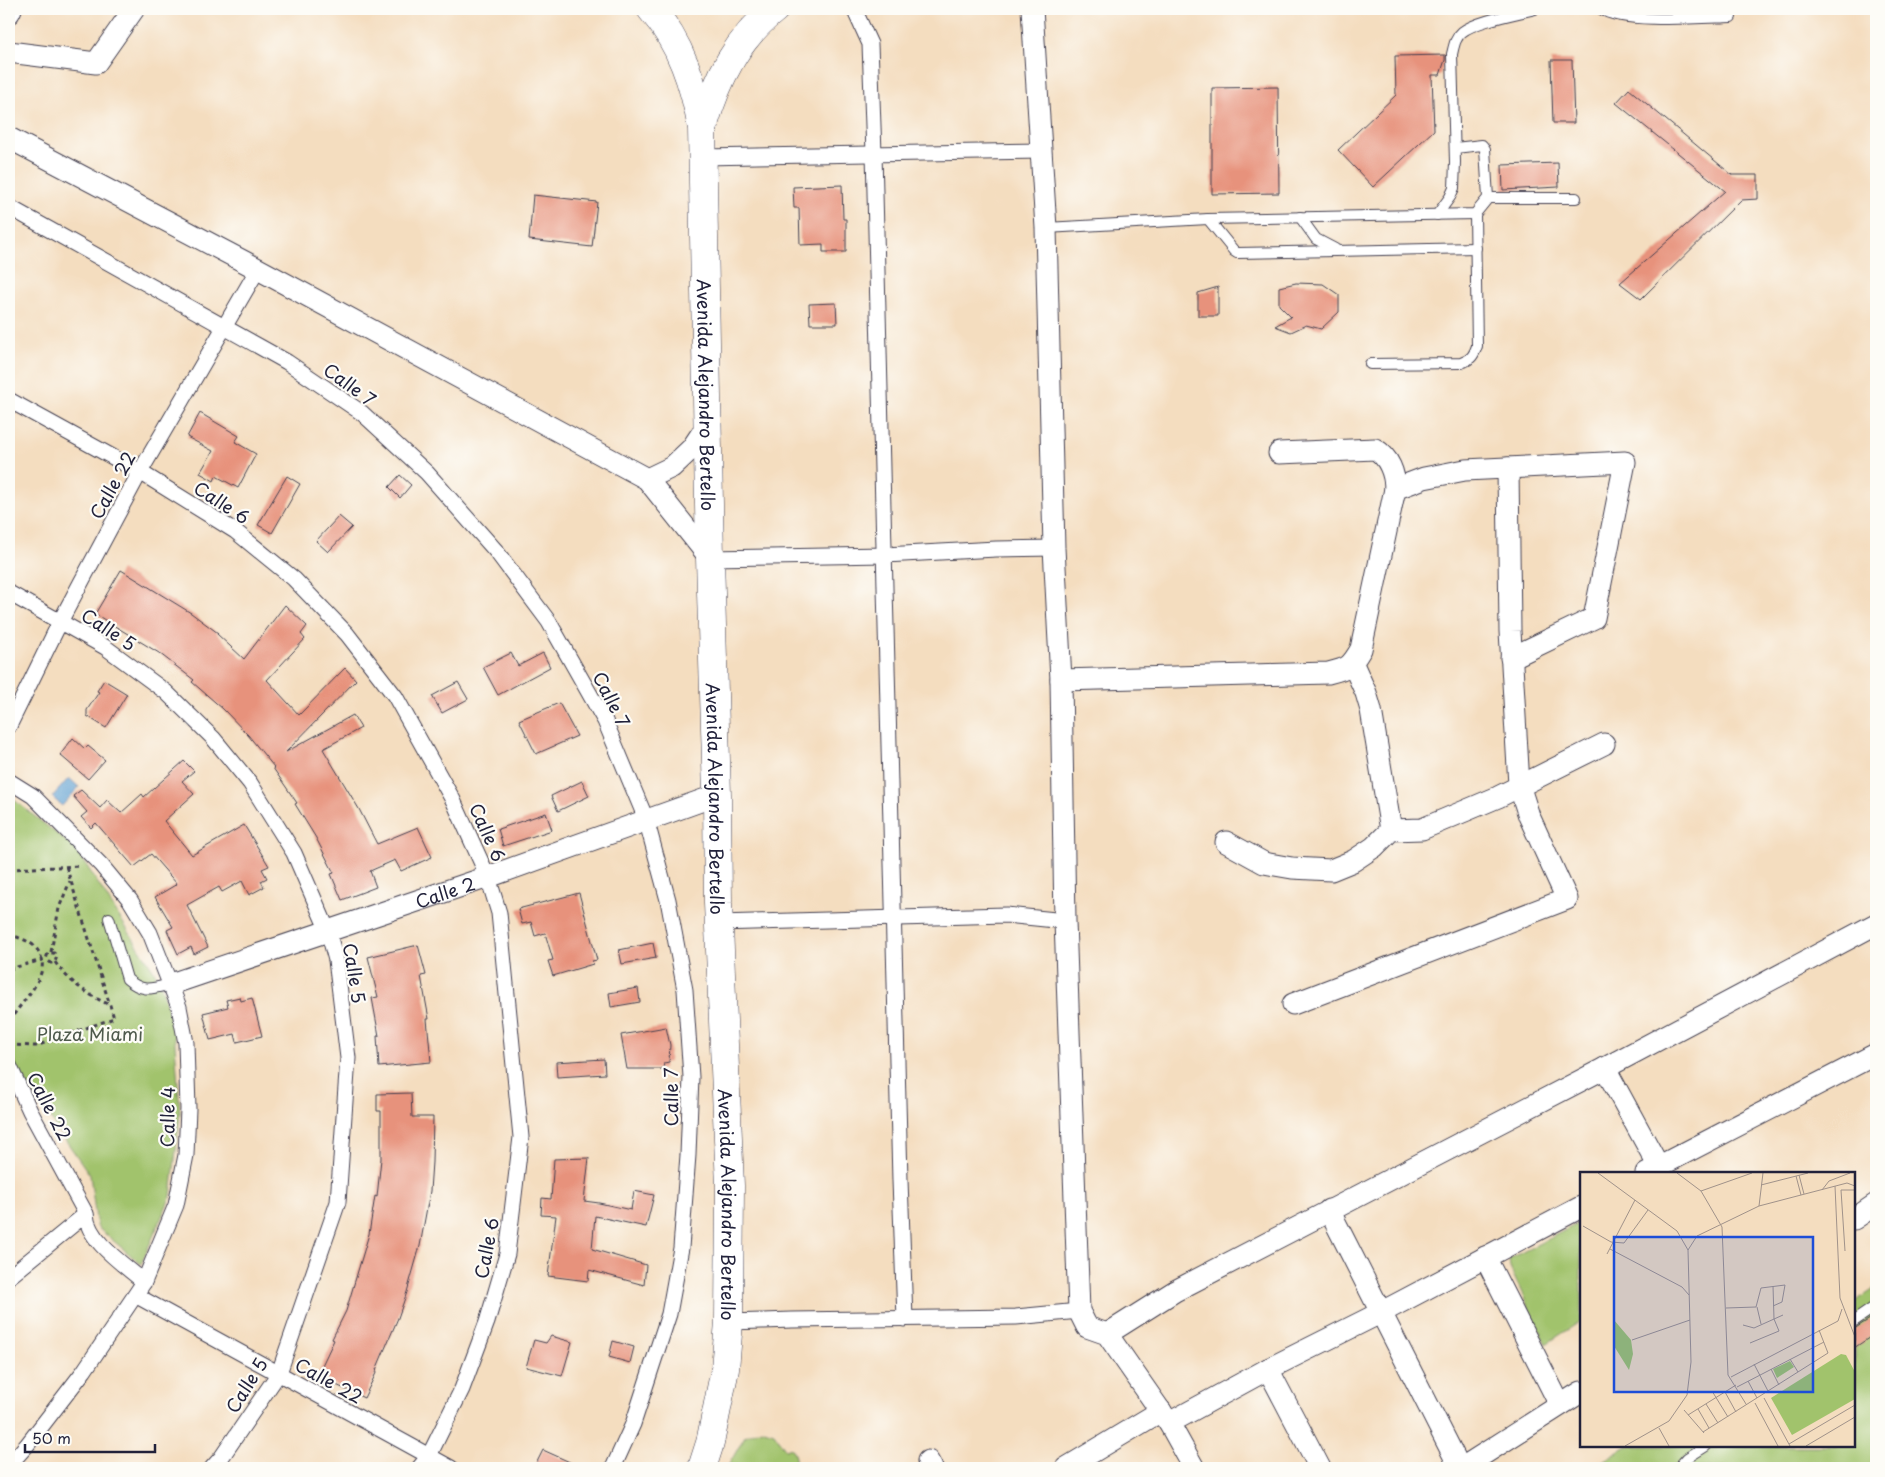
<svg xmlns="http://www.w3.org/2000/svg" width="1885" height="1477" viewBox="0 0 1885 1477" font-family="'Playpen Sans',sans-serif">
<rect width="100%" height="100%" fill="#fdfcf7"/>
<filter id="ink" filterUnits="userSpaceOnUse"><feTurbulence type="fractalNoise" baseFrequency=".02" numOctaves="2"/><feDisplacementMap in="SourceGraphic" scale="10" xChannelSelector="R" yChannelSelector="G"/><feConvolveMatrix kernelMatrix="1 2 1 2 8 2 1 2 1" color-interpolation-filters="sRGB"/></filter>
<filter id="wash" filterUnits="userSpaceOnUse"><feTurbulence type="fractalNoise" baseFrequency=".0096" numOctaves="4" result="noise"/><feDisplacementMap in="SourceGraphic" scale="20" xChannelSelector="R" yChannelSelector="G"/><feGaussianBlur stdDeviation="1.12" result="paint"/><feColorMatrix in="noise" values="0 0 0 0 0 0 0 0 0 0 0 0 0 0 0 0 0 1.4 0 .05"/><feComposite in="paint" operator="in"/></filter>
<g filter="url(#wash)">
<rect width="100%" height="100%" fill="#f4ddbf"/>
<g fill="#a1c36c" stroke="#627254">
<polygon points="9,796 76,849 159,979 174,1030 180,1113 171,1196 141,1264 97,1227 90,1175 18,1072 9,1053"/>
<polygon points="1581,1222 1581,1321 1546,1344 1510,1268 1509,1259"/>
<polygon points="1876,1287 1876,1468 1591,1468 1627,1446 1854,1446 1854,1302"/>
<polygon points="761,1429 774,1433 786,1450 791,1448 794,1453 797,1468 727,1468 745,1436"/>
</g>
<polygon fill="#60a0d2" stroke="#416186" points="69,778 79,787 62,806 52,797"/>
<g id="blocks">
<g fill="#e7927b">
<polygon points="1445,55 1445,60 1440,75 1432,75 1434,130 1373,187 1338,150 1396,95 1395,56"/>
<polygon points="1551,60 1572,60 1574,123 1553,123"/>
<polygon points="1278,87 1279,193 1212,194 1212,88"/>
<polygon points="1629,89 1732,175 1758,175 1758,199 1741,200 1641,299 1620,283 1725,191 1616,103"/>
<polygon points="1558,163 1559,187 1503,190 1502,165"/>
<polygon points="842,185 843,219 846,219 846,252 823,252 823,244 800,245 799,208 794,208 793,187"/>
<polygon points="533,195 597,202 592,247 529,240"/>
<polygon points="1296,283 1323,284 1339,295 1339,312 1321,329 1306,325 1291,332 1275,326 1291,317 1279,305 1279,287"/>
<polygon points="1218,287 1218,316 1198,316 1198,293"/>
<polygon points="836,303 837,324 810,324 809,304"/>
<polygon points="200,413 239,436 235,442 256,454 238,488 216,476 214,481 200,473 213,451 187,437"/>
<polygon points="400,475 411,485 400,498 389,487"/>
<polygon points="287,476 300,484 272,533 258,525"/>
<polygon points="339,516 352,527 328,552 316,541"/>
<polygon points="121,570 191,613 218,633 217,634 244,659 285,605 307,626 301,634 305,639 267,680 299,715 345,668 356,680 286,752 353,715 361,728 323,749 359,809 377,844 418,827 432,857 401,871 395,860 370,871 376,887 342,900 331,874 334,873 316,838 295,804 297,803 273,768 274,767 248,735 223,709 192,682 194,680 159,653 95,614"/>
<polygon points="511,653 518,666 543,653 550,667 498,695 483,667"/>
<polygon points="104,680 127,694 106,728 87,716 87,710 99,692 97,691"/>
<polygon points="458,682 468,699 442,713 432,696"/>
<polygon points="559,703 577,736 536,754 519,720"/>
<polygon points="73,738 85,749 88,746 105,760 88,779 60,755"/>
<polygon points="184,761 194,771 182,781 194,794 164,821 192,855 244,825 269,866 262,869 267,878 261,881 264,887 249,895 242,881 222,892 219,887 187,905 208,947 194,954 191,947 178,954 167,930 173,927 155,897 177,884 151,854 134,867 96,823 91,828 81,817 87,812 73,796 81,790 100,808 107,800 121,813 142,794 144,797"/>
<polygon points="582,781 589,796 558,811 551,796"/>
<polygon points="546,813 552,830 503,846 498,829"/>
<polygon points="579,893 597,960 592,961 593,964 553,976 548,961 553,960 545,933 535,936 531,922 522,924 518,909"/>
<polygon points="653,943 656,958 622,964 619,950"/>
<polygon points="418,945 426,975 421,976 429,1019 427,1019 431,1062 379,1067 377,1036 379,1036 372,998 378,997 368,957"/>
<polygon points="638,988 640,1002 611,1007 609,993"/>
<polygon points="240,997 241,1001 252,998 262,1036 237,1042 235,1034 210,1040 203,1013 228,1007 226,1000"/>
<polygon points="666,1027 670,1045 669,1062 664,1063 663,1069 627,1069 621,1035"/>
<polygon points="604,1059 605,1074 557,1077 556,1062"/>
<polygon points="411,1093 412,1117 433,1117 432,1162 430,1191 420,1246 407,1292 398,1318 376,1370 377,1371 364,1398 317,1376 334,1340 332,1339 346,1311 369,1234 375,1196 377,1197 381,1159 381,1111 377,1111 377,1094"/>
<polygon points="589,1158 584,1201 599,1203 631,1210 634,1191 654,1195 646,1227 595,1216 592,1249 646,1265 644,1285 589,1270 588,1281 548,1276 556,1216 541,1215 542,1198 551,1199 554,1159"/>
<polygon points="1876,1315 1876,1333 1854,1348 1854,1329"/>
<polygon points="551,1336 572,1342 562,1376 526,1367 534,1340 546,1343"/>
<polygon points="613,1341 634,1347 630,1363 609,1357"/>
<polygon points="543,1450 583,1468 534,1468"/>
</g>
</g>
</g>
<g filter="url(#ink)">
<use href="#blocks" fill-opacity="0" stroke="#423e4f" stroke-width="1"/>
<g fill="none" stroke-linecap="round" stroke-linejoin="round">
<g stroke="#423e4f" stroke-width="12">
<g id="service">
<path d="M1601 9C1623 24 1701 18 1731 17"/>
<polyline points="1488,198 1576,198"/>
<path d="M1437 215 1450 197 1454 188 1455 162 1452 54C1454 46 1455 38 1462 32 1476 21 1516 14 1535 9"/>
<polyline points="1300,217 1316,239 1335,249"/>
<polyline points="1208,219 1234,251 1237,253 1476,248"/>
<polyline points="1046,228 1208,219 1475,214 1488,198 1485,149 1482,145 1455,148"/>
<path d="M1370 364 1461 363C1471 360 1474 355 1477 346L1475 214"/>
<path d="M109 918 127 979C143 993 151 989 171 984"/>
<polyline points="1854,1321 1876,1306"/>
<polyline points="1678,1468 1687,1458 1706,1446"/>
</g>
</g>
<g stroke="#423e4f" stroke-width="17">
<g id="pedestrian">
<polyline points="854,9 870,44 874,153 900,1180 905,1319"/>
<polyline points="703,157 1042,151"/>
<polyline points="9,207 287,362 362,413 427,473 496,551 549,622 605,721 646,819 668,900 685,990 691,1077 688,1155 681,1248 669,1314 633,1424 613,1468"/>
<polyline points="9,400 140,472 235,531 294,579 347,634 395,696 453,800 488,877 499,913 521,1137 507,1254 487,1322 462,1389 429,1456 419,1468"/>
<polyline points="710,558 885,555 996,549 1054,548"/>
<polyline points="9,593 105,647 166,692 213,738 250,783 294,853 328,931 336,960 348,1058 338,1202 279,1373 221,1458 212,1468"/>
<polyline points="9,726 61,620 140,472 258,269"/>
<polyline points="9,781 33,796 101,865 130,900 150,933 179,1007 186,1043 188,1109 186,1155 176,1205 144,1282 84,1371 27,1445 9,1465"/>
<polyline points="719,923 1006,915 1065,921"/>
<path d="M9 1065 30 1111 86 1214C87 1241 125 1265 144 1282"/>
<polyline points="9,1277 86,1214"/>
<polyline points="137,1296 451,1468"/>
<polyline points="729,1322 792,1320 1016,1317 1079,1311"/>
</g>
</g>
<g stroke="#423e4f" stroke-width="23">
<g id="minor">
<polyline points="1032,9 1046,228 1054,548 1061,680 1065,921 1079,1311 1087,1327 1107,1334 1169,1423 1194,1468"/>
<polyline points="9,13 11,9"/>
<polyline points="9,52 96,63 134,9"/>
<polyline points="9,138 258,269 647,479 710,558"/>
<path d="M1279 453 1375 449C1389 457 1395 474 1395 489"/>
<polyline points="647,479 672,467 692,448 708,424"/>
<polyline points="1353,664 1366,693 1371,710 1391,830"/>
<path d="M1061 680 1328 673C1348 668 1350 668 1361 649L1395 489 1424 478 1465 470 1625 462 1594 618 1511 658"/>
<polyline points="1226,842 1264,863 1292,868 1331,870 1353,861 1374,847 1391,830 1422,829 1498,797 1604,744"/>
<path id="s1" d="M171 984 488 877 717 795"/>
<polyline points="1293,1004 1567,899 1529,816 1519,785 1510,631 1508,468"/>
<polyline points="1605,1068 1659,1167"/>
<polyline points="1646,1173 1876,1054"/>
<polyline points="1329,1210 1460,1468"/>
<polyline points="1854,1219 1876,1204"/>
<polyline points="1485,1257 1560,1405"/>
<polyline points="1107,1334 1175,1291 1605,1068 1876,924"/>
<polyline points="1268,1369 1320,1468"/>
<polyline points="1169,1423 1268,1369 1380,1313 1581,1207"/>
<polyline points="928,1461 932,1468"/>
<polyline points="1066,1468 1161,1411"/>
<polyline points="1462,1468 1581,1392"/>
</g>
</g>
<g stroke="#423e4f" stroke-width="29">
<g id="secondary">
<path id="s2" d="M651 9C681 43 694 85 702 128L710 558 717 795 718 903 730 1186 729 1322 725 1369 710 1443 702 1468"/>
<path d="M704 124C718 78 736 40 775 9"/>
</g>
</g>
<g stroke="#423e4f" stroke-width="3" stroke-dasharray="4 4" stroke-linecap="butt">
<polyline points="9,869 81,866"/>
<path d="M9 933C16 938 26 939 33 945 60 970 21 1000 9 1022"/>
<polyline points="51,952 59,908 70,881"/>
<path d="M55 962C69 982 88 995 110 1005"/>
<polyline points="9,969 42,960 46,959 48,953 54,953 57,956 55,962 51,963 46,959"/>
<polyline points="9,1045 36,1046 114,1018 66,866"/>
</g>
<use href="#service" stroke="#fff" stroke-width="10"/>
<use href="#pedestrian" stroke="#fff" stroke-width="15"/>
<use href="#minor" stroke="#fff" stroke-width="21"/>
<use href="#secondary" stroke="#fff" stroke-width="28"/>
</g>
</g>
<g text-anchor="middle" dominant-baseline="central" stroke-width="4.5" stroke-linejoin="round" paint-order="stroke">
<g font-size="18" fill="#22223b" stroke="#fdfcf7">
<text transform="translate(350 384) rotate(36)">Calle 7</text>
<text stroke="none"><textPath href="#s2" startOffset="398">Avenida Alejandro Bertello</textPath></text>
<text transform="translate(112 485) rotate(-61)">Calle 22</text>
<text transform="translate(222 502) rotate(33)">Calle 6</text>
<text transform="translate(109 629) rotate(33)">Calle 5</text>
<text transform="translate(612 699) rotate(63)">Calle 7</text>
<text stroke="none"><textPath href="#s2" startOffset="802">Avenida Alejandro Bertello</textPath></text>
<text transform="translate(488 832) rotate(66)">Calle 6</text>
<text stroke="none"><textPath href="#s1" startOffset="289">Calle 2</textPath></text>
<text transform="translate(355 973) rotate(81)">Calle 5</text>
<text transform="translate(670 1097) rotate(-90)">Calle 7</text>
<text transform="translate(50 1106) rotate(63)">Calle 22</text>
<text transform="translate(167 1117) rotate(-89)">Calle 4</text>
<text stroke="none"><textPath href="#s2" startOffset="1208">Avenida Alejandro Bertello</textPath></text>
<text transform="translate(486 1248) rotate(-79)">Calle 6</text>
<text transform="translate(329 1380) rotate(29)">Calle 22</text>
<text transform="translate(246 1385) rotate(-58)">Calle 5</text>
</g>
<g font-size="18" fill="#4e5a4c" stroke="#fdfcf7">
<text x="90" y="1033">Plaza Miami</text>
</g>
</g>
<g transform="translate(1580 1172)">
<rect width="275" height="275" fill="#f4ddbf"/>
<path d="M34 148 51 168 53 182 49 198 34 174ZM261 182 266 183 275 200V227L212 263 191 226ZM210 189 214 195 197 206 193 197Z" fill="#a1c36c"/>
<path fill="none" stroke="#a0928a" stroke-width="1" d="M18 1 97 59 108 78 111 190 107 223 89 249 45 274M97 1 121 19 142 55 148 203 166 232M219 3 224 22M216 4 221 23M181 13 228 1M255 14 260 126 275 165M242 18 249 9 270 1M121 19 172 1M179 34 183 1M3 54 31 70 44 71 68 38M30 77 102 115 109 123M108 78 117 64 179 34 267 11 275 14M265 79 261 18H275M27 82 55 28M177 135 181 152M146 136 176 135 181 116 205 113 202 130 193 134M163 153 174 156 203 143M52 168 110 148M170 171 199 159 194 147 193 114M210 187 218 200M174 192 188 219M191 197 199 213M151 205 258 149 262 137M168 209 177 226M157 215 244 170M132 219 148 245M145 220 156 240M184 226 210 274M175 231 198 274M126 232 138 251M118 237 129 256M104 238 124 261M108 243 156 213M79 256 89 274M123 260 248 181 239 158M209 272 275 233M226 274 275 245"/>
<path fill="#1d4ed8" fill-opacity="0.15" stroke="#1d4ed8" stroke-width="2.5" d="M34 65H233V220H34Z"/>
<rect width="275" height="275" fill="none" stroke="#22223b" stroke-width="2.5"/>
</g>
<rect width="1885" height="1477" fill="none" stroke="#fdfcf7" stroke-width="30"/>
<path d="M25 1444v8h130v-8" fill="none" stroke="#22223b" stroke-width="2.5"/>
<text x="32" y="1444" font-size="15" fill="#22223b" stroke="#fdfcf7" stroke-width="4" paint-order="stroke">50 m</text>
</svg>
